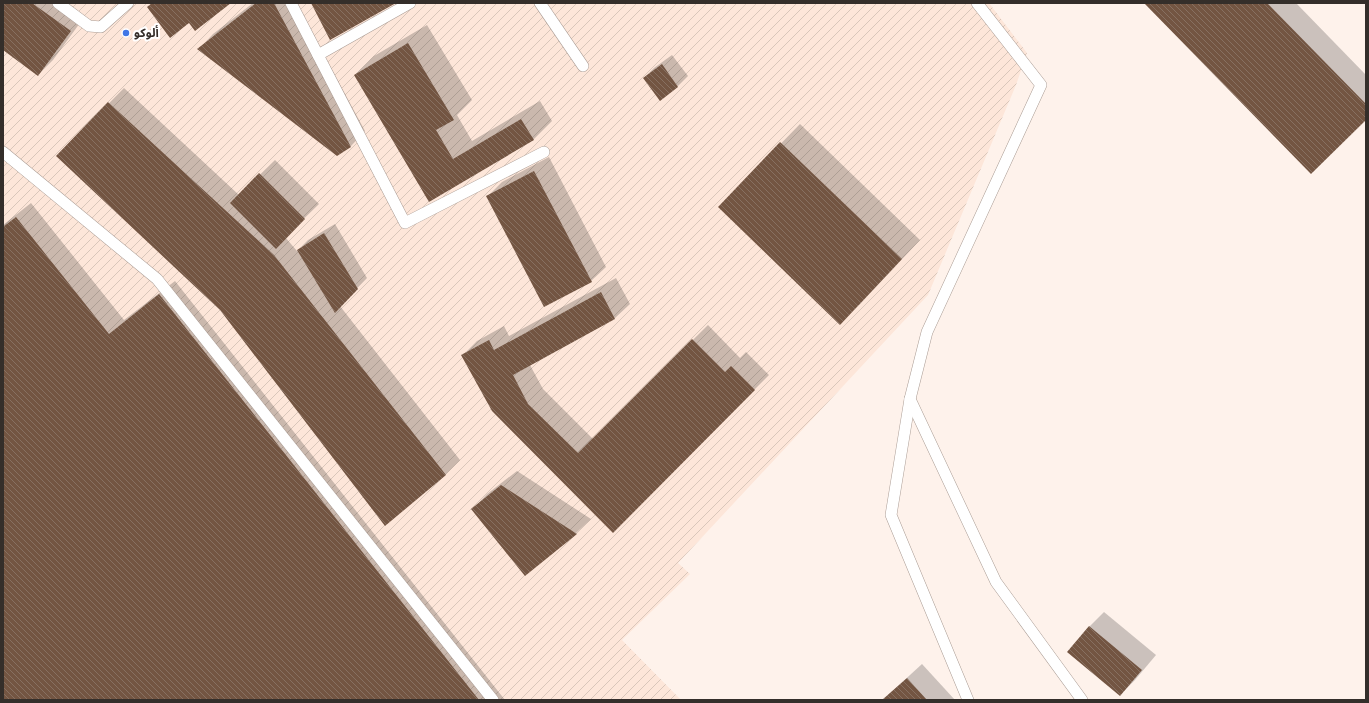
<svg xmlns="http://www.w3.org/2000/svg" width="1369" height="703" viewBox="0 0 1369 703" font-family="'Work Sans','Noto Sans Arabic',sans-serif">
<defs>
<pattern id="industrial-furrows" width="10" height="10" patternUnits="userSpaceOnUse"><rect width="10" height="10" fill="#fde6d9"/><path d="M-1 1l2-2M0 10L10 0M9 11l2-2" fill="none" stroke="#d9c6ba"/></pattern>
<pattern id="building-back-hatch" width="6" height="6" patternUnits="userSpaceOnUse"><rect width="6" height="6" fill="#735542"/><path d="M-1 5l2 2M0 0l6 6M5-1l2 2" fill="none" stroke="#877061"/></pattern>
</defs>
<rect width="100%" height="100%" fill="#fef2eb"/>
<polygon fill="url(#industrial-furrows)" points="3,3 989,3 1027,53 1016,85 928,295 678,563 690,574 622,640 681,700 3,700"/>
<g fill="#0003">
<polygon points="3,3 67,3 85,16 53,60 38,75 3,49"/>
<polygon points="253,3 296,3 365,131 351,146 337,154 199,49 213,34"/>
<polygon points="1145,3 1296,3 1366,75 1366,119"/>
<polygon points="427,25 472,100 457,115 472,141 540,101 552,121 533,140 429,201 355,75 374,56"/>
<polygon points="672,55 688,76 678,86 660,99 644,78 654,68"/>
<polygon points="124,88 239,195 275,160 319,204 285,237 297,251 308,240 335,224 367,278 340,306 460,460 445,475 221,309 57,156"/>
<polygon points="800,124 920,240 859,305 719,207"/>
<polygon points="549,157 606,267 591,281 488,196 502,182"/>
<polygon points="31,203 124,320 175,281 505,700 3,700 3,225"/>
<polygon points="616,278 630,304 615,318 530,365 543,389 593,439 708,325 740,358 746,352 769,375 613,532 463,355 477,341 504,326 509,336"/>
<polygon points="517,471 591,519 576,533 525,575 473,509 487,494"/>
<polygon points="1104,612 1156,655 1135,680 1120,695 1089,627"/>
<polygon points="922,664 955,700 883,700 886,697"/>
</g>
<g fill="url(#building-back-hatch)">
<polygon points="3,3 32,3 71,31 38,76 3,50"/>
<polygon points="152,3 231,3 195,31 189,23 170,38 147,7"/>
<polygon points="256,3 274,3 351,147 337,156 197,49"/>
<polygon points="311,3 396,3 330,40"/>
<polygon points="1144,3 1267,3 1366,104 1366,120 1311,174"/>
<polygon points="408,43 454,120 436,130 453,159 521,119 534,140 429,202 354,75"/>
<polygon points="662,64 678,87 660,101 643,78"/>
<polygon points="108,102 274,255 446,475 385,526 220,310 56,156"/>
<polygon points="780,142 902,259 840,325 718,207"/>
<polygon points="534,171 592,282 544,307 486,196"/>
<polygon points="259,173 305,219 276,249 230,203"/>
<polygon points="16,217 109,334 159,294 479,700 3,700 3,227"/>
<polygon points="324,233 358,289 335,313 297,250"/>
<polygon points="601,292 615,319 513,375 528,404 578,453 692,339 725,372 731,366 755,390 613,533 492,411 461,355 489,340 494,350"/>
<polygon points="501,485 577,534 525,576 471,509"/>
<polygon points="1089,626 1142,670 1120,696 1067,652"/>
<polygon points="907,678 927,700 882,700"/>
</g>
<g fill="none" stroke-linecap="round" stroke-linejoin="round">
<g stroke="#ab9d95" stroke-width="12">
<g id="lane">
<polyline points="58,3 89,26 101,27 128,3"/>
<polyline points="291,3 405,223 544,152"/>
<polyline points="540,3 583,66"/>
<polyline points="318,55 410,3"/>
<polyline points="3,152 157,279 493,700"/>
<polyline points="910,399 996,582 1082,700"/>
<polyline points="968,700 891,515 910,399 927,332 1041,85 977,3"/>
</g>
</g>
<use href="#lane" stroke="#fff" stroke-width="11"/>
</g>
<circle fill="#4076e6" stroke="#fff" stroke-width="1.5" cx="126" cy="33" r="4"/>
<g text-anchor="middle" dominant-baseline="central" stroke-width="4" stroke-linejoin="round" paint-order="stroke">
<g font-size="12" font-weight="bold" fill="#342e2a" stroke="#fff" text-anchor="start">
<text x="134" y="33">ألوكو</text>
</g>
</g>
<rect width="1369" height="703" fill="none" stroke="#342e2a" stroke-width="8"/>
</svg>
